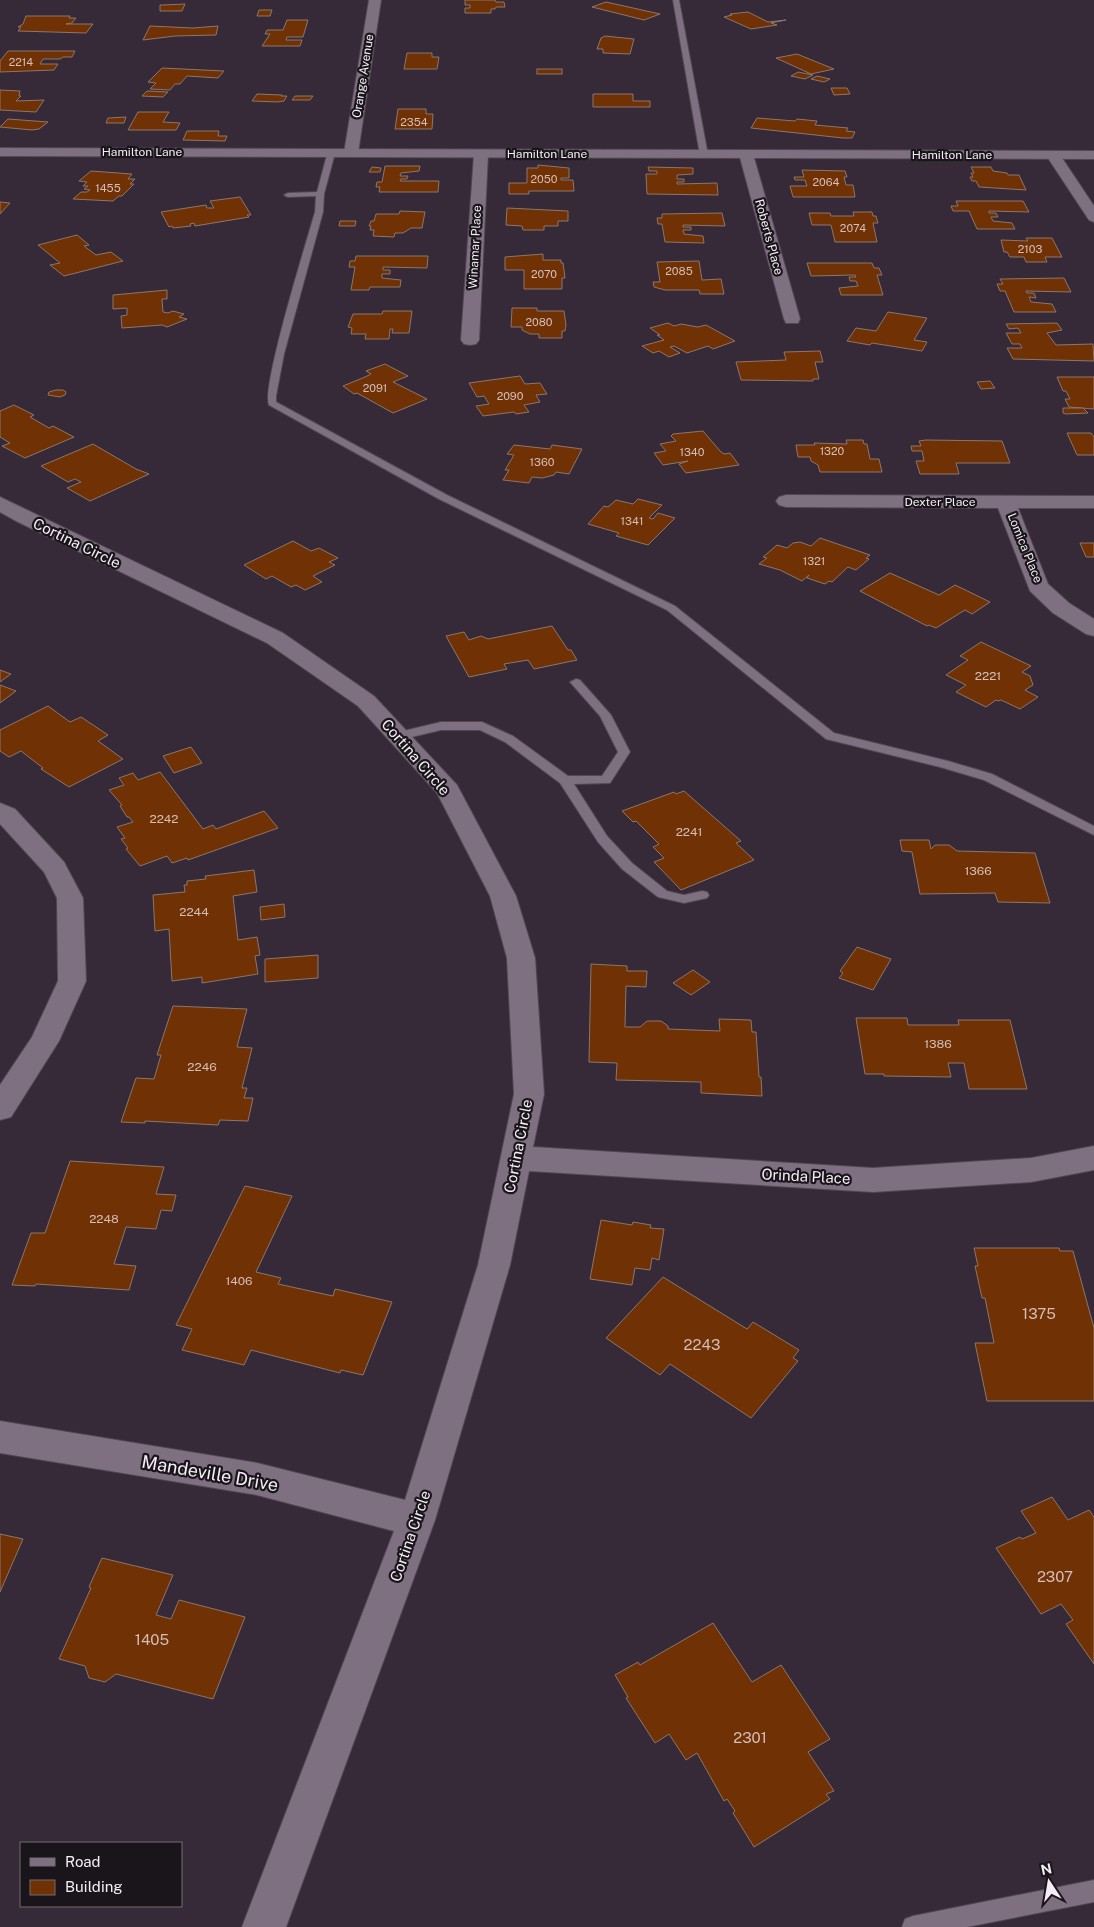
<svg xmlns="http://www.w3.org/2000/svg" width="1094" height="1927" viewBox="0 0 1094 1927" font-family="'Public Sans',sans-serif">
<rect width="100%" height="100%" fill="#362a38"/>
<g fill="#703204" stroke="#8b766c">
<polygon points="465,0 495,0 496,2 504,2 505,7 496,7 495,9 491,9 491,13 465,13 465,8 470,8 470,5 465,5"/>
<polygon points="606,2 660,14 644,20 592,7"/>
<polygon points="185,4 182,11 160,11 160,5 163,5"/>
<polygon points="259,10 272,10 270,16 257,16"/>
<polygon points="748,12 768,22 786,20 771,23 777,25 751,29 724,17 732,15 730,14"/>
<polygon points="26,16 70,16 69,18 76,18 72,23 66,24 93,24 86,33 18,31 21,27 18,27 23,24"/>
<polygon points="287,20 308,20 303,37 287,37 286,40 302,40 300,46 262,46 270,34 265,34 267,30 283,30"/>
<polygon points="150,26 193,28 218,26 216,35 175,36 143,40"/>
<polygon points="605,36 634,39 630,54 603,53 603,49 597,49 601,38"/>
<polygon points="8,51 75,51 72,57 63,57 60,59 43,59 40,64 58,64 54,70 0,72 0,61"/>
<polygon points="407,53 432,53 432,57 439,57 437,69 404,69"/>
<polygon points="797,54 834,69 811,74 776,58"/>
<polygon points="162,68 224,71 218,78 187,76 180,84 175,84 170,90 150,89 156,83 148,82"/>
<rect x="537" y="69" width="25" height="5"/>
<polygon points="798,72 813,75 805,79 791,76"/>
<polygon points="817,76 830,79 824,82 811,79"/>
<polygon points="831,88 847,88 850,94 834,95"/>
<polygon points="0,90 20,91 19,96 21,96 16,101 44,100 36,112 0,110"/>
<polygon points="147,91 168,92 163,97 142,96"/>
<polygon points="257,94 282,95 281,96 287,96 284,101 277,102 252,101"/>
<polygon points="593,94 633,94 633,101 650,101 650,107 593,107"/>
<polygon points="295,96 313,96 310,100 292,100"/>
<polygon points="398,109 426,109 426,114 433,114 432,129 395,129"/>
<polygon points="138,112 169,112 163,122 180,123 176,130 128,130"/>
<polygon points="126,117 124,123 106,123 108,118"/>
<polygon points="757,118 795,121 797,119 817,121 815,125 848,128 846,131 855,132 852,138 843,138 751,128"/>
<polygon points="8,119 48,122 39,129 32,130 0,127"/>
<polygon points="187,131 219,131 218,136 227,136 225,141 183,140"/>
<polygon points="538,165 569,168 569,178 561,178 561,180 573,180 574,191 529,191 529,194 509,194 509,183 527,183 527,168 538,168"/>
<polygon points="385,166 420,166 419,171 401,173 400,176 408,176 407,179 401,179 400,181 439,181 438,192 379,192 380,187 376,187 377,182 382,182"/>
<polygon points="372,167 381,168 380,172 369,172"/>
<polygon points="648,167 693,168 693,174 677,175 677,179 684,179 684,182 677,182 677,184 717,183 718,195 647,194 646,174 657,174 657,171 649,171"/>
<polygon points="971,167 991,167 993,171 1007,173 1008,175 1019,175 1026,190 979,187 976,181 972,181 970,177 973,177 971,173 974,173"/>
<polygon points="802,170 845,171 847,177 844,177 846,185 853,185 855,197 793,197 790,186 807,186 805,180 795,180 794,177 804,177"/>
<polygon points="91,171 132,174 128,179 135,179 130,184 134,184 122,196 119,196 113,201 73,199 81,192 87,192 90,190 84,189 88,186 83,186 87,182 79,181"/>
<polygon points="240,197 251,215 247,215 249,217 195,226 194,223 190,224 191,226 173,228 172,226 169,227 161,212 206,205 207,208 214,208 210,201"/>
<polygon points="956,201 1023,201 1029,212 989,211 989,213 996,213 998,217 991,217 993,221 1012,223 1015,229 977,229 969,211 953,211 951,206 958,206"/>
<polygon points="0,202 10,203 0,214"/>
<polygon points="507,208 568,211 568,221 558,221 558,226 544,226 544,230 523,230 522,226 506,225"/>
<polygon points="400,211 425,212 422,228 411,228 403,233 395,233 394,237 373,236 374,230 370,230 371,226 369,226 371,221 374,221 376,214 399,214"/>
<polygon points="853,212 872,212 873,216 876,216 878,223 873,223 877,242 835,242 831,225 812,225 809,213 830,213 831,216 854,216"/>
<polygon points="722,213 725,226 683,225 683,227 691,227 691,230 683,230 684,234 703,236 704,243 665,242 662,224 658,224 657,218 662,218 662,214"/>
<polygon points="340,221 356,221 355,226 339,226"/>
<polygon points="77,235 89,245 84,246 96,255 111,252 123,261 64,276 50,265 60,263 38,245"/>
<polygon points="1026,238 1052,238 1062,257 1045,257 1047,262 1026,262 1024,257 1010,257 1007,252 1004,252 1001,240 1028,241"/>
<polygon points="543,254 543,260 561,260 561,263 563,263 565,278 562,278 562,289 524,289 524,270 505,270 505,257"/>
<polygon points="356,256 428,256 427,268 383,267 383,270 390,270 390,274 382,274 382,278 401,280 400,287 370,287 369,290 351,290 355,267 349,267 350,261 355,261"/>
<polygon points="699,261 702,280 721,279 724,294 700,294 699,290 665,290 654,287 653,282 660,282 657,262"/>
<polygon points="807,263 872,263 874,268 879,268 882,275 877,275 883,295 841,295 839,288 858,286 856,281 850,281 849,277 856,277 855,275 811,276"/>
<polygon points="1064,278 1071,292 1026,291 1027,293 1034,293 1036,298 1029,297 1031,302 1052,304 1056,312 1014,312 1005,291 1000,291 997,284 1003,284 1000,279"/>
<polygon points="167,290 167,299 162,299 163,312 168,313 173,311 184,314 179,317 187,319 167,327 162,325 122,328 121,316 127,315 127,308 113,309 113,295"/>
<polygon points="512,308 537,308 537,311 564,311 566,325 565,331 562,331 562,338 539,338 539,334 530,334 522,330 522,327 511,327"/>
<polygon points="383,311 412,311 409,333 392,333 393,329 390,329 389,339 365,339 366,334 351,334 352,328 348,327 353,314 382,314"/>
<polygon points="888,312 927,318 914,340 927,342 922,351 872,343 870,345 847,341 856,328 876,331"/>
<polygon points="668,323 674,326 681,324 698,327 706,325 735,341 713,349 708,346 687,353 674,346 670,347 680,353 669,357 659,351 653,353 642,346 664,340 657,335 660,335 650,328"/>
<polygon points="1057,323 1062,330 1047,333 1056,345 1093,344 1094,361 1013,359 1007,348 1022,348 1020,344 1012,344 1006,333 1021,333 1018,328 1009,329 1006,324"/>
<polygon points="820,351 823,362 815,362 819,379 813,379 813,381 741,380 736,362 786,360 784,352"/>
<polygon points="385,364 408,376 393,382 427,399 393,413 357,393 354,394 343,386 365,377 371,374 366,371"/>
<polygon points="520,376 525,384 540,383 547,394 536,395 540,402 524,405 529,412 516,414 514,412 483,416 476,406 489,404 484,396 477,397 469,383"/>
<polygon points="1057,377 1094,377 1094,409 1069,407 1065,399 1070,399 1066,391 1063,391"/>
<polygon points="990,381 995,388 981,389 977,382"/>
<polygon points="56,390 63,390 66,392 65,395 60,397 48,395 49,392"/>
<polygon points="14,405 34,415 30,417 49,428 53,426 74,437 25,458 2,446 10,443 0,437 0,411"/>
<polygon points="1063,408 1083,408 1088,413 1066,414 1063,413"/>
<polygon points="703,431 720,451 724,454 730,453 739,465 686,473 679,464 688,461 663,465 654,453 666,451 660,444 676,441 671,436 673,434"/>
<polygon points="1067,433 1091,433 1094,437 1094,455 1077,455"/>
<polygon points="846,440 863,440 864,444 867,444 870,459 879,459 882,472 820,472 818,465 811,461 810,457 798,457 796,445 815,445 814,443 847,444"/>
<polygon points="926,440 1002,441 1010,463 956,463 959,474 920,474 916,461 924,461 922,451 912,451 911,446 921,446 919,441"/>
<polygon points="93,444 136,469 149,474 90,501 67,488 81,482 75,479 68,482 41,466"/>
<polygon points="514,445 550,449 552,445 582,449 569,474 556,472 554,475 542,478 532,477 529,483 503,480 509,470 505,470 514,455 507,454"/>
<polygon points="638,499 662,505 649,518 653,519 658,513 675,518 648,545 616,536 619,533 588,524 604,506 608,507 616,500 633,504"/>
<polygon points="820,538 870,555 866,558 869,559 856,570 848,567 832,582 829,581 825,584 807,578 809,575 802,581 780,570 759,564 767,558 763,557 777,545 787,548 793,543 800,542 811,546"/>
<polygon points="293,541 311,551 319,548 338,558 329,562 335,565 313,576 322,582 305,590 296,585 291,587 272,576 266,579 244,565"/>
<polygon points="1080,543 1094,543 1094,557 1086,557"/>
<polygon points="890,573 939,595 955,585 990,602 972,614 965,610 936,628 929,625 927,626 860,591"/>
<polygon points="552,626 568,650 571,650 577,660 534,669 528,660 504,664 507,669 469,677 446,636 464,632 469,640 481,636 488,639"/>
<polygon points="981,642 1031,666 1022,672 1030,676 1033,685 1025,690 1038,697 1020,709 1001,700 998,701 996,700 986,707 956,692 966,685 946,675 968,660 960,656"/>
<polygon points="0,670 11,674 0,682"/>
<polygon points="0,685 16,691 0,703"/>
<polygon points="48,706 70,722 81,717 108,735 98,741 123,759 69,787 41,769 43,768 21,751 9,757 0,751 0,730"/>
<polygon points="191,747 202,763 174,773 163,756"/>
<polygon points="160,772 203,829 213,825 216,829 264,811 278,828 188,860 187,858 172,863 167,856 140,866 126,849 128,848 121,839 125,838 117,827 133,822 129,817 127,817 120,806 122,805 109,790 124,785 119,778 133,773 138,780"/>
<polygon points="684,791 741,841 736,843 754,860 681,890 654,862 664,858 653,847 659,844 636,821 633,822 622,811 674,792 676,794"/>
<polygon points="900,840 929,840 931,849 935,845 949,845 957,851 1035,853 1050,903 998,902 995,893 920,894 912,852 902,851"/>
<polygon points="254,870 257,892 233,896 238,940 257,937 260,955 255,956 258,974 202,983 202,977 172,981 169,929 155,931 153,895 185,892 184,885 187,885 187,881 206,879 205,876"/>
<polygon points="284,904 285,917 261,920 260,907"/>
<polygon points="857,947 891,959 873,990 839,978 843,973 840,971"/>
<polygon points="318,955 318,978 265,982 265,959"/>
<polygon points="591,964 627,966 627,971 647,971 646,987 626,986 625,1027 640,1027 647,1021 661,1021 668,1026 668,1029 720,1031 719,1019 751,1020 752,1032 756,1032 759,1077 761,1077 762,1096 701,1093 701,1082 616,1080 617,1063 589,1062"/>
<polygon points="693,970 710,982 691,995 673,983"/>
<polygon points="173,1006 247,1009 237,1047 252,1048 242,1088 247,1088 244,1098 253,1098 248,1121 220,1120 218,1125 145,1121 145,1123 121,1122 136,1078 154,1079 161,1055 157,1055"/>
<polygon points="856,1018 907,1018 908,1025 959,1025 958,1020 1010,1020 1027,1089 969,1089 964,1063 948,1063 951,1077 884,1076 884,1074 865,1074"/>
<polygon points="70,1161 164,1167 156,1194 176,1195 172,1211 161,1210 156,1229 126,1227 114,1264 136,1266 129,1290 36,1284 35,1286 12,1285 31,1233 45,1233"/>
<polygon points="245,1186 292,1196 256,1272 281,1278 278,1284 333,1296 335,1289 392,1302 363,1375 341,1370 340,1373 251,1350 244,1365 182,1350 192,1329 176,1325"/>
<polygon points="601,1220 632,1225 633,1222 651,1225 650,1228 664,1229 659,1260 652,1258 650,1270 635,1268 632,1285 590,1279"/>
<polygon points="974,1248 1059,1248 1060,1251 1073,1251 1094,1328 1094,1401 987,1401 975,1343 994,1343 985,1298 982,1298 975,1266 978,1266"/>
<polygon points="663,1277 747,1329 753,1322 799,1350 793,1358 798,1361 751,1418 670,1364 660,1375 606,1338"/>
<polygon points="1052,1497 1068,1520 1089,1510 1094,1517 1094,1664 1066,1624 1073,1620 1061,1604 1041,1614 996,1548 1020,1537 1022,1539 1036,1533 1021,1511"/>
<polygon points="0,1534 23,1539 0,1592"/>
<polygon points="102,1558 173,1575 156,1615 171,1619 179,1600 245,1617 213,1699 116,1674 105,1682 89,1678 85,1666 59,1659 91,1588 89,1587"/>
<polygon points="713,1623 752,1682 781,1665 830,1739 808,1752 834,1791 826,1794 830,1799 754,1847 733,1813 735,1811 727,1799 724,1801 697,1753 686,1760 669,1734 655,1743 626,1698 628,1697 615,1675 638,1662 640,1665"/>
</g>
<g fill="none" stroke-linecap="round" stroke-linejoin="round">
<g stroke="#524753" stroke-width="2">
<g id="lane">
<polygon points="673,0 679,0 708,155 704,157 700,155"/>
<path d="M328 151 335 153 324 194 323 212 284 354 276 396V402L447 495 675 606 834 733 948 761 992 774 1094 826V835L984 780 940 767 826 739 667 610 439 499 269 405C261 388 307 240 315 212L316 196 288 197 284 195 288 193 317 192Z"/>
<polygon points="576,679 580,680 611,715 630,752 610,783 574,784 607,836 632,863 667,891 684,895 702,891 707,892 709,895 707,898 684,903 658,897 622,869 598,842 560,783 505,742 480,730 441,730 399,740 393,736 395,733 441,722 482,722 513,736 568,776 602,776 618,752 600,716 570,682"/>
<polygon points="1094,1880 1094,1902 967,1927 902,1927 905,1919 913,1916"/>
</g>
</g>
<g stroke="#524753" stroke-width="2">
<g id="street">
<polygon points="369,0 381,0 358,153 356,156 346,156 344,153"/>
<polygon points="481,150 486,151 488,154 479,340 476,344 470,345 464,344 461,340 474,154 476,151"/>
<polygon points="746,150 751,151 753,154 800,319 798,323 786,323 784,319 739,154 741,151"/>
<polygon points="1053,151 1058,152 1094,206 1094,222 1089,220 1046,155 1048,152"/>
<polygon points="786,495 1094,496 1094,508 1018,508 1048,584 1069,603 1094,619 1094,636 1086,634 1053,613 1030,591 998,508 786,507 779,505 776,501 779,497"/>
<polygon points="0,497 283,633 374,696 457,785 516,896 535,958 544,1094 533,1147 873,1168 1031,1158 1094,1146 1094,1170 1031,1182 873,1192 529,1171 510,1265 435,1520 286,1927 242,1927 394,1531 257,1495 0,1453 0,1421 257,1463 405,1500 478,1265 514,1094 507,958 490,896 437,793 358,706 267,643 16,521 0,512"/>
<polygon points="0,803 15,809 64,862 83,898 86,981 59,1041 11,1117 0,1120 0,1085 32,1037 58,981 57,898 44,872 0,824"/>
</g>
</g>
<g stroke="#524753" stroke-width="2">
<polygon id="secondary" points="0,148 1094,151 1094,159 0,156"/>
</g>
<use href="#lane" fill="#7e7081" fill-rule="evenodd"/>
<use href="#street" fill="#7e7081" fill-rule="evenodd"/>
<use href="#secondary" fill="#7e7081" fill-rule="evenodd"/>
</g>
<g text-anchor="middle" dominant-baseline="central" stroke-width="4.5" stroke-linejoin="round" paint-order="stroke">
<g font-size="11" fill="#d4beba">
<text x="21" y="62">2214</text>
<text x="414" y="122">2354</text>
<text x="544" y="179">2050</text>
<text x="826" y="182">2064</text>
<text x="108" y="188">1455</text>
<text x="853" y="228">2074</text>
<text x="1030" y="249">2103</text>
<text x="679" y="271">2085</text>
<text x="544" y="274">2070</text>
<text x="539" y="322">2080</text>
<text x="375" y="388">2091</text>
<text x="510" y="396">2090</text>
<text x="832" y="451">1320</text>
<text x="692" y="452">1340</text>
<text x="542" y="462">1360</text>
<text x="632" y="521">1341</text>
<text x="814" y="561">1321</text>
</g>
<g font-size="12" fill="#f5edf6" stroke="#1a151b">
<text transform="translate(363 76) rotate(-81)">Orange Avenue</text>
<text x="142" y="152">Hamilton Lane</text>
<text x="547" y="154">Hamilton Lane</text>
<text x="952" y="155">Hamilton Lane</text>
<text transform="translate(769 237) rotate(75)">Roberts Place</text>
<text transform="translate(475 247) rotate(-87)">Winamar Place</text>
<text x="940" y="502">Dexter Place</text>
<text transform="translate(1025 548) rotate(68)">Lomica Place</text>
</g>
<g font-size="12" fill="#d4beba">
<text x="988" y="676">2221</text>
<text x="164" y="819">2242</text>
<text x="689" y="832">2241</text>
<text x="978" y="871">1366</text>
<text x="194" y="912">2244</text>
<text x="938" y="1044">1386</text>
<text x="202" y="1067">2246</text>
<text x="104" y="1219">2248</text>
<text x="239" y="1281">1406</text>
</g>
<g font-size="15" fill="#f5edf6" stroke="#1a151b">
<text transform="translate(77 543) rotate(26)">Cortina Circle</text>
<text transform="translate(416 757) rotate(49)">Cortina Circle</text>
<text transform="translate(518 1146) rotate(-79)">Cortina Circle</text>
<text transform="translate(806 1176) rotate(3)">Orinda Place</text>
<text transform="translate(410 1536) rotate(-71)">Cortina Circle</text>
</g>
<g font-size="15" fill="#d4beba">
<text x="1039" y="1313">1375</text>
<text x="702" y="1344">2243</text>
<text x="1055" y="1576">2307</text>
<text x="152" y="1639">1405</text>
<text x="750" y="1737">2301</text>
</g>
<g font-size="18" fill="#f5edf6" stroke="#1a151b">
<text transform="translate(210 1473) rotate(10)">Mandeville Drive</text>
</g>
</g>
<rect x="20" y="1842" width="162" height="65" fill="#1a151b" stroke="#726b73"/>
<rect x="30" y="1858" width="25" height="8" fill="#7e7081" stroke="#726b73"/>
<text x="65" y="1867" font-size="15" fill="#f5edf6">Road</text>
<rect x="30" y="1880" width="25" height="15" fill="#703204" stroke="#726b73"/>
<text x="65" y="1892" font-size="15" fill="#f5edf6">Building</text>
<g transform="translate(1049 1882) rotate(348)" stroke="#1a151b" stroke-width="4" paint-order="stroke">
<path d="M0-4L9 19L0 12L-9 19Z" fill="#f5edf6"/>
<text y="-8" font-size="14" font-weight="bold" text-anchor="middle" fill="#f5edf6">N</text>
</g>
</svg>
